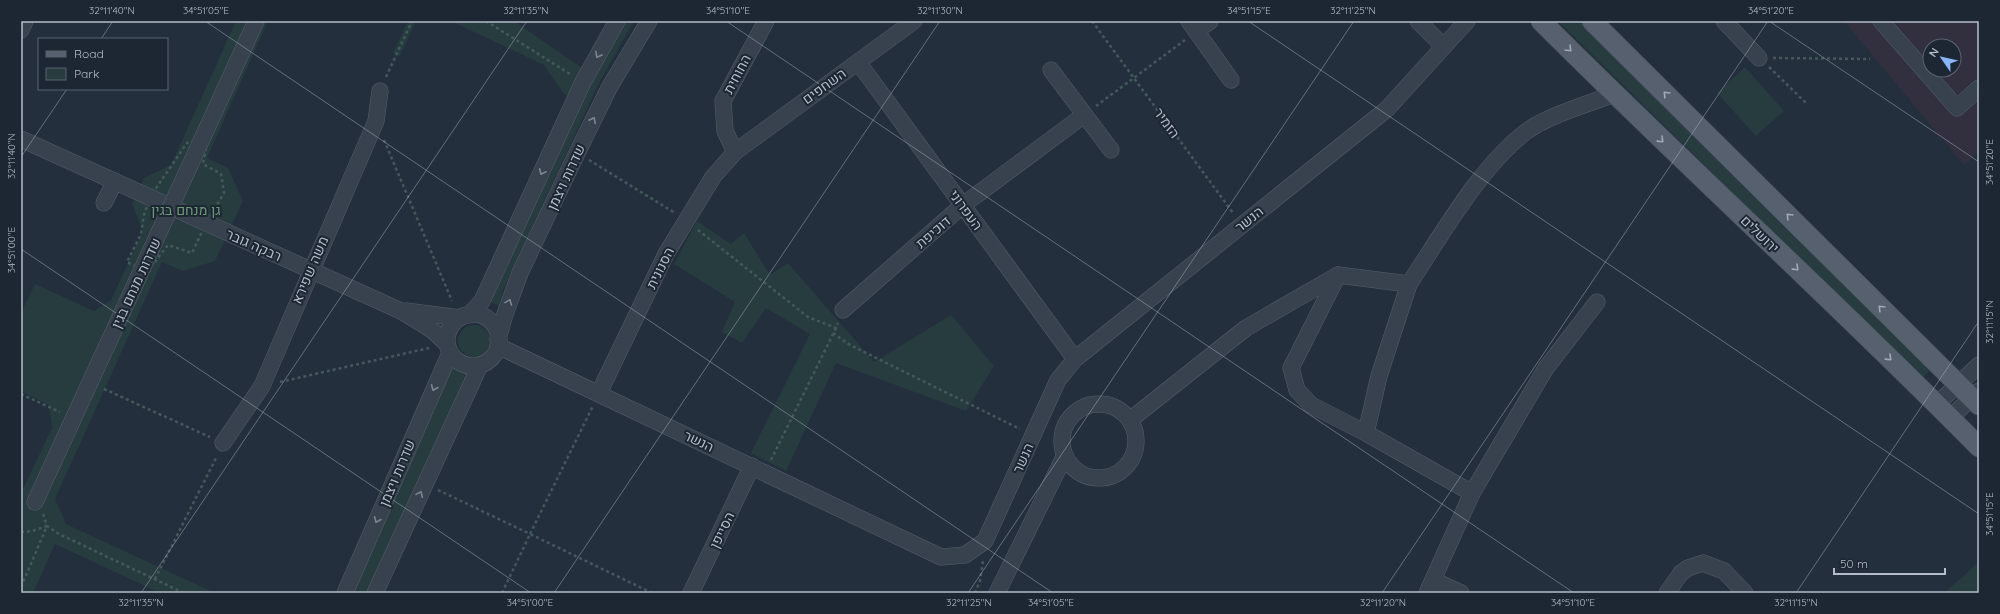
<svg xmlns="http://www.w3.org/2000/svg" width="2000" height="614" viewBox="0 0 2000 614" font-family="Quicksand,Heebo,sans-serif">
<rect width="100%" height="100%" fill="#242f3e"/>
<path fill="#32303f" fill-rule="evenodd" d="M1844 21H1979V152L1964 165ZM1930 46H1954V70H1930Z"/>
<g fill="#263c3f">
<polygon points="236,21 268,21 207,158 228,168 243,201 215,261 183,271 162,262 55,499 66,524 215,593 160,593 55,544 33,593 21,593 21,489 24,487 52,428 49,405 21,391 21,313 35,284 94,311 111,300 143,231 132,204 144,178 171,165"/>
<polygon points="408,21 416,21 400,56 393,53"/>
<polygon points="451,21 514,21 585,70 572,98 564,94 544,65"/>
<polygon points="622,21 634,21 600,81 503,290 499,306 486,300 589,80"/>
<polygon points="1558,21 1579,21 1932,368 1922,379"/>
<polygon points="1745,67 1784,111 1756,136 1717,93"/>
<polygon points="697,221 731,244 744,233 770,275 788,263 874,362 951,315 994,366 966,411 836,363 786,471 751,453 810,334 766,308 742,343 722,332 735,302 674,264"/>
<circle cx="474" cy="341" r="16"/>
<polygon points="451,361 464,370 471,371 369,593 347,593"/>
<polygon points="1979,562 1979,593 1944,593"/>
</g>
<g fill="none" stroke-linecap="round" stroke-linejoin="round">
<g stroke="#565f6c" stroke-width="17">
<g id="minor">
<polyline points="1189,21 1231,80"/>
<polyline points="1418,21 1443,46"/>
<polyline points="1724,21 1759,58"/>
<polyline points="1881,21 1957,108 1979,88"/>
<polyline points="21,30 25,21"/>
<polyline points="1196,31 1210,21"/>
<polyline points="858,62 1075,359"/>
<polyline points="1051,70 1111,150"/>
<polyline points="21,139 401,311 432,330 447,344"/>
<polyline points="202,139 256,21"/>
<polyline points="735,152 725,131 723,101 766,21"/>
<polyline points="104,203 115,181"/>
<polyline points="1338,275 1291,368 1297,390 1311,405 1366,433 1472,493"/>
<polyline points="843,310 963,205 1084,115"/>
<polyline points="406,311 460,318"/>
<circle cx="473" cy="340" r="26"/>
<polyline points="469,315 482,301 583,82 617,21"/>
<polyline points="498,339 505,314 520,273 577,153 609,88 649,21"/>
<polyline points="498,346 941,557 965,555 985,541 1058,380 1075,359 1387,109 1467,21"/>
<polyline points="599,393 666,254 713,177 735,152 914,21"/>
<polyline points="1937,404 1979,365"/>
<circle cx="1099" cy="441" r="37"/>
<polyline points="1950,418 1979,391"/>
<path d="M1130 420 1246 328 1338 275 1409 284C1441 236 1481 165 1527 131 1549 115 1589 104 1614 94"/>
<polyline points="1366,433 1379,376 1409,284"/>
<polyline points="223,443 262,386 376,121 380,91"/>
<polyline points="35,502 150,252"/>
<polyline points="1433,580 1461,593"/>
<polyline points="345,593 450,353"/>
<polyline points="375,593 480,365"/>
<polyline points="691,593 752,466"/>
<polyline points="997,593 1065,455"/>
<polyline points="1427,593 1472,493 1546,368 1597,302"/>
<polyline points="1667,593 1681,573 1688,568 1703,563 1724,571 1745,593"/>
</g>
</g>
<g stroke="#414a57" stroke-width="21">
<g id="major">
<path d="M1541 21C1685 165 1836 302 1979 447"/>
<polyline points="1592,21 1979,405"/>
</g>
</g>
<g stroke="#44595c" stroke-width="2.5" stroke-dasharray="3 3" stroke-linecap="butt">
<polyline points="486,21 570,74"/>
<polyline points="1092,21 1233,213"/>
<polyline points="1773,58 1870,59"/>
<polyline points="1769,67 1806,103"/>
<polyline points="386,77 412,21"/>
<polyline points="1096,106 1185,40"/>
<polygon points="202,139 207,142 203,164 221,174 224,193 206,223 192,253 168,245 154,263 142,269 127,262 141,234 144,215 150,197 187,143"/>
<polyline points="384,140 452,301"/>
<polyline points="589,160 675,213"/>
<polyline points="698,230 808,317 836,328 838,323"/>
<polyline points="833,333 850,345 1020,429"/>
<polyline points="280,382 429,348"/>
<polyline points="104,389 210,437"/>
<polyline points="21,394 60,412"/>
<polyline points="771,460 836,328"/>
<polyline points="438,490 530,534 593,406"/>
<polyline points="43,514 47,526 59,534 184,593"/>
<polyline points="21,532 32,531 47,526"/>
<polyline points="155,579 217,456"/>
<polyline points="21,587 47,526"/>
<polyline points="502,593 530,534 652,593"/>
<polyline points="975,593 980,581 983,561"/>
</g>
<use href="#minor" stroke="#38414e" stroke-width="16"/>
<use href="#major" stroke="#56606e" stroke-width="20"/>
<g stroke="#565f6c" stroke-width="17" stroke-linecap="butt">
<polyline id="minor-bridge" points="150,252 202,139"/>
</g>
<use href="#minor-bridge" stroke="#38414e" stroke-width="16"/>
</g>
<defs><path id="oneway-chevron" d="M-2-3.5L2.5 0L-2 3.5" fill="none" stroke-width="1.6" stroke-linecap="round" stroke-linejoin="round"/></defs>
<g stroke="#a1aab7">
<use href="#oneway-chevron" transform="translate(1569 49) rotate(45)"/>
<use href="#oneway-chevron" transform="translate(1666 94) rotate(-135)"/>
<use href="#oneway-chevron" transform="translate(1661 140) rotate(44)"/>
<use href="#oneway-chevron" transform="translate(1789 216) rotate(-135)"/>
<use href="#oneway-chevron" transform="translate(1796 268) rotate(44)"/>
<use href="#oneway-chevron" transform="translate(1881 308) rotate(-135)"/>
<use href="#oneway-chevron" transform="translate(1889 358) rotate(44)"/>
</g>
<g stroke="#7c8592">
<use href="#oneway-chevron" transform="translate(598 55) rotate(119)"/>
<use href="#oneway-chevron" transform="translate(593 120) rotate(-64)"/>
<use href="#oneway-chevron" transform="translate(542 172) rotate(115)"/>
<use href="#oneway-chevron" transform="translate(509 302) rotate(-69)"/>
<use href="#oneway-chevron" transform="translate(434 388) rotate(113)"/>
<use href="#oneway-chevron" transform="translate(420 494) rotate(-66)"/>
<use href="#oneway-chevron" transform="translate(377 520) rotate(113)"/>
</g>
<path fill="none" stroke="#b4bcc9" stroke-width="1" stroke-opacity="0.45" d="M205 21 1053 593M726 21 1574 593M1248 21 1979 514M1769 21 1979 162M101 39 113 21M21 157 67 89M21 249 531 593M141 593 527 21M554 593 940 21M968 593 1354 21M1382 593 1768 21M1796 593 1979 321"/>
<g text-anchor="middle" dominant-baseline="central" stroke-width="4" stroke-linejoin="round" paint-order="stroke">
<g font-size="14" fill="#b4bcc9" stroke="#1d2633">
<text transform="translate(737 74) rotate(-62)">החוחית</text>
<text transform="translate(824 86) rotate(-36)">השחפים</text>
<text transform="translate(1167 123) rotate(54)">הזמיר</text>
<text transform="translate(566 177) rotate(-65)">שדרות ויצמן</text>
<text transform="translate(966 210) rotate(54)">העפרוני</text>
<text transform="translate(1249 219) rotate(-39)">הנשר</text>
<text transform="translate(933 232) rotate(-41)">דוכיפת</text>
<text transform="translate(1760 234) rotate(44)">ירושלים</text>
<text transform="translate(254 245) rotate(24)">רבקה גובר</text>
<text transform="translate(660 268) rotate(-63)">הסנונית</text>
<text transform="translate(310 270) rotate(-67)">משה שפירא</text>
<text transform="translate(136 283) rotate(-65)">שדרות מנחם בגין</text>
<text transform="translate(699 441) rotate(25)">הנשר</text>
<text transform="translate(1023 458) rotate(-66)">הנשר</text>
<text transform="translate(397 473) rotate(-67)">שדרות ויצמן</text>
<text transform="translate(722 530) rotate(-64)">הסייפן</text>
</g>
<g font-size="14" fill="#6b9a76" stroke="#1d2633">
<text x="186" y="210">גן מנחם בגין</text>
</g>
</g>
<rect width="2000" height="614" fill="none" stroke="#1d2633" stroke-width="44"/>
<rect x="38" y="38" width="130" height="52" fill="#1d2633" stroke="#59626f"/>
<rect x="46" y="51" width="20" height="6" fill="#56606e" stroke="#59626f"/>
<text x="74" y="58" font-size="12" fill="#b4bcc9">Road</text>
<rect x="46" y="68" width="20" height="12" fill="#263c3f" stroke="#59626f"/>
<text x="74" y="78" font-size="12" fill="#b4bcc9">Park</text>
<g transform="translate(1942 58) rotate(304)"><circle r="19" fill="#1d2633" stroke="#59626f"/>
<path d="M0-3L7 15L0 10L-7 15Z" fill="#8ab4f8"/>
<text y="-6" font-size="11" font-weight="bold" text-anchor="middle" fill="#b4bcc9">N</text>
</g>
<path d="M1834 568v6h111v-6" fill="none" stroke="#b4bcc9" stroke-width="2"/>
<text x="1840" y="568" font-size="12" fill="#b4bcc9" stroke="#1d2633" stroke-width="3" paint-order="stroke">50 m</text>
<rect x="22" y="22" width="1956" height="570" fill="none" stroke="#b4bcc9" stroke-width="1.5"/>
<g font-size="10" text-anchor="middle" fill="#b4bcc9">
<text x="112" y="14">32°11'40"N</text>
<text x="206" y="14">34°51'05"E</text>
<text x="526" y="14">32°11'35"N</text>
<text x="728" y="14">34°51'10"E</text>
<text x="940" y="14">32°11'30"N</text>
<text x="1249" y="14">34°51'15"E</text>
<text x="1353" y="14">32°11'25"N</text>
<text x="1771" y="14">34°51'20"E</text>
<text transform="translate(11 156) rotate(-90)" y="4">32°11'40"N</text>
<text transform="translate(1989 162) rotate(-90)" y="4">34°51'20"E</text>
<text transform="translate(11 250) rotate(-90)" y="4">34°51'00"E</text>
<text transform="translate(1989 322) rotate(-90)" y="4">32°11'15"N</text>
<text transform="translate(1989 514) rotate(-90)" y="4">34°51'15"E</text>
<text x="141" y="606">32°11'35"N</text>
<text x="530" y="606">34°51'00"E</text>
<text x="969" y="606">32°11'25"N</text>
<text x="1051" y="606">34°51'05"E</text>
<text x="1383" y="606">32°11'20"N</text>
<text x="1573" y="606">34°51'10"E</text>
<text x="1796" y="606">32°11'15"N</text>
</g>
</svg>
